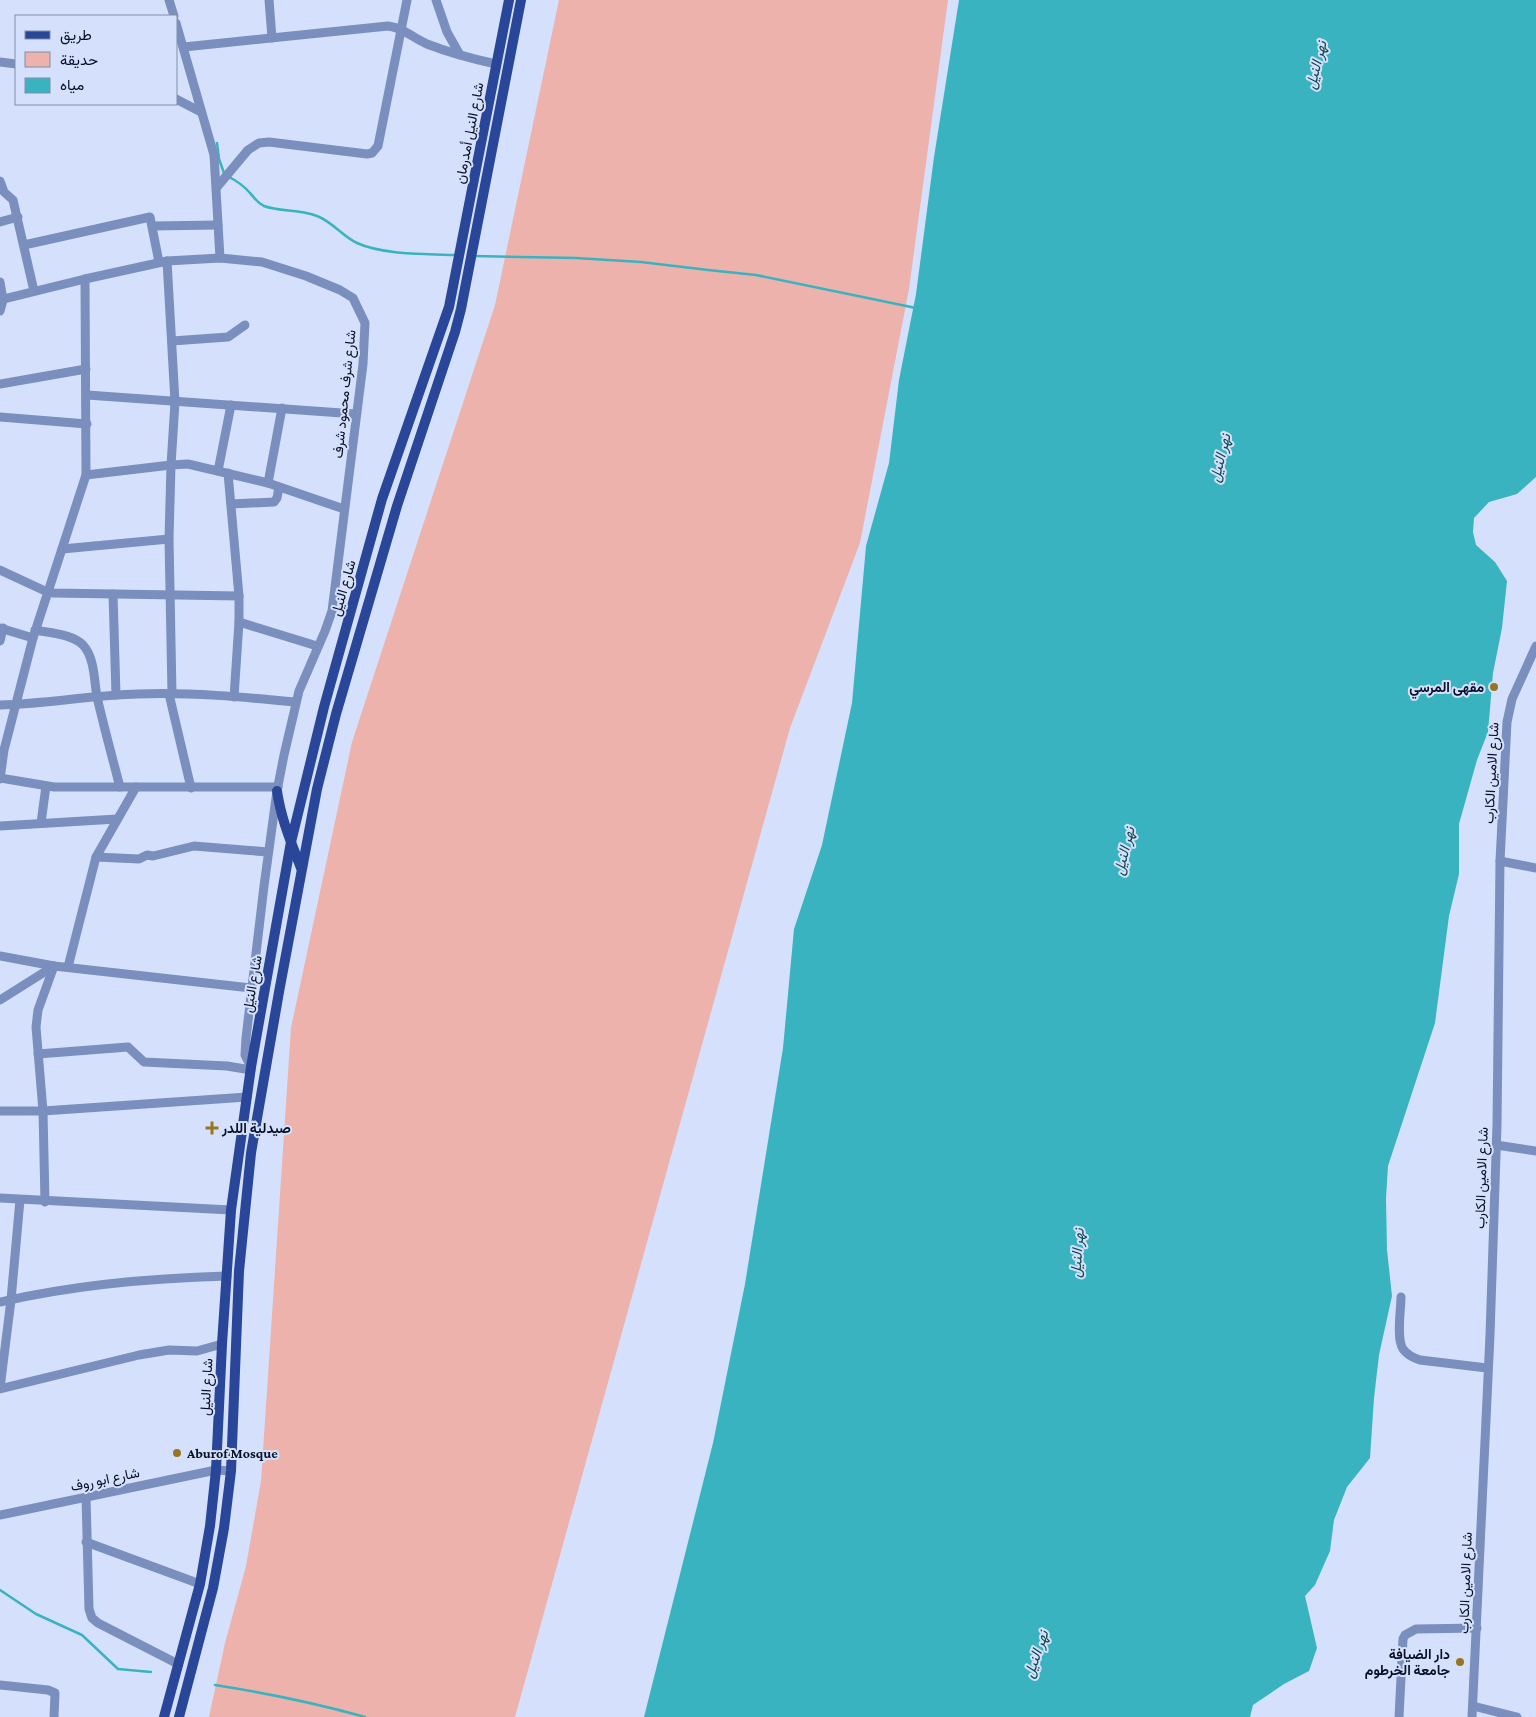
<svg xmlns="http://www.w3.org/2000/svg" width="1536" height="1717" viewBox="0 0 1536 1717" font-family="'Crimson Pro',Vazirmatn,serif">
<rect width="100%" height="100%" fill="#d5e1fc"/>
<polygon fill="#ecb2ab" points="559,0 948,0 909,289 860,543 790,728 515,1717 209,1717 225,1643 246,1566 261,1481 291,1028 352,742 495,305"/>
<polygon fill="#3ab3c0" points="959,0 1536,0 1536,477 1517,494 1489,502 1474,518 1473,532 1476,545 1495,562 1507,581 1502,628 1493,673 1488,732 1477,760 1459,824 1459,874 1449,916 1435,1023 1388,1166 1386,1198 1387,1250 1392,1296 1379,1355 1374,1398 1370,1458 1347,1487 1334,1520 1330,1551 1315,1585 1305,1596 1317,1648 1309,1671 1284,1684 1253,1705 1250,1717 644,1717 713,1443 745,1284 783,1048 794,929 822,845 852,703 866,546 889,463 899,380 916,294 934,157"/>
<g fill="none" stroke-linecap="round" stroke-linejoin="round">
<g stroke="#3ab3c0" stroke-width="2.5">
<polyline points="217,143 219,159 224,173"/>
<path d="M229 177C237 181 244 186 250 193 255 198 257 203 264 206 280 212 299 209 317 216 333 222 342 236 357 243 383 255 427 254 456 255"/>
<polyline points="474,256 576,258 641,262 708,270 756,275 916,308"/>
<polyline points="0,1590 36,1614 82,1635 118,1669 151,1672"/>
<path d="M215 1685C266 1693 315 1703 365 1717"/>
</g>
<g stroke="#7a8fbe" stroke-width="9">
<polyline points="169,0 174,16"/>
<polyline points="269,0 272,38"/>
<polyline points="436,0 447,32 460,55"/>
<polyline points="176,23 214,155 220,258"/>
<path d="M184 47 388 26C404 28 413 38 427 44 450 53 473 59 496 64"/>
<polyline points="0,62 16,64"/>
<polyline points="176,99 201,112"/>
<polyline points="0,181 4,192 13,200 34,291"/>
<polyline points="217,187 248,150 259,143 269,142 367,154 372,153 378,146 407,0"/>
<polyline points="0,222 18,217"/>
<polyline points="153,226 218,225"/>
<polyline points="24,245 150,217 159,262"/>
<polyline points="167,261 175,402 171,465 169,539 172,694"/>
<polyline points="0,282 3,300 0,311"/>
<polyline points="0,300 85,279 167,261 220,258 262,262 306,276 340,290 353,298 365,323 363,364 332,611 325,631 299,691 284,755 277,791 264,886 246,1038 245,1055 251,1067"/>
<polyline points="172,341 228,337 245,325"/>
<polyline points="0,384 86,369"/>
<polyline points="87,395 356,414"/>
<polyline points="0,417 87,424"/>
<polyline points="218,471 231,405"/>
<polyline points="228,473 239,596"/>
<polyline points="86,475 171,465 188,464 268,483 344,509"/>
<polyline points="268,483 282,408"/>
<polyline points="231,504 274,502 277,498 279,487"/>
<polyline points="62,549 169,539"/>
<polyline points="0,570 43,590 53,593 239,596 239,622 317,646"/>
<polyline points="113,594 116,695"/>
<polyline points="0,628 33,638"/>
<path d="M35 630C50 633 72 634 83 645 95 658 94 681 97 697 104 727 112 757 120 787"/>
<polyline points="0,641 3,628"/>
<polyline points="169,694 191,788"/>
<polyline points="234,697 239,622"/>
<path d="M0 705C46 704 92 695 138 694 190 692 243 697 295 702"/>
<polyline points="0,778 54,787 278,787"/>
<polyline points="0,779 4,750 33,638 86,475 85,279"/>
<polyline points="41,823 46,786"/>
<polyline points="0,826 117,819"/>
<polyline points="96,857 139,859 147,855 153,856 194,846 268,852"/>
<polyline points="1500,861 1536,868"/>
<polyline points="0,956 54,966 251,988"/>
<polyline points="68,967 96,857 136,787"/>
<polyline points="0,1000 54,966"/>
<polyline points="38,1054 128,1047 144,1062 227,1066 251,1070"/>
<polyline points="0,1111 43,1111 247,1097"/>
<polyline points="1496,1145 1536,1151"/>
<polyline points="0,1198 231,1210"/>
<polyline points="45,1202 43,1111 36,1027 38,1010 54,966"/>
<path d="M1401 1297C1401 1309 1396 1339 1403 1349 1407 1355 1414 1358 1420 1360L1487 1368"/>
<path d="M0 1302C74 1285 151 1278 227 1276"/>
<polyline points="0,1388 11,1300 20,1200"/>
<polyline points="0,1389 139,1355 169,1350 197,1351 222,1344"/>
<polyline points="86,1497 89,1609 92,1618 98,1623 178,1664"/>
<polyline points="0,1515 216,1470 231,1471"/>
<polyline points="86,1542 200,1584"/>
<polyline points="0,1685 48,1690 55,1693 54,1717"/>
<polyline points="1473,1706 1517,1717"/>
<polyline points="1399,1717 1403,1639 1405,1635 1416,1629 1477,1628"/>
<polyline points="1472,1717 1490,1335 1497,1125 1500,861 1507,722 1512,699 1536,646"/>
</g>
<g stroke="#294699" stroke-width="10">
<path d="M277 791C281 819 291 842 301 868"/>
<polyline points="164,1717 200,1584 210,1526 216,1470 222,1344 231,1210 251,1067 291,842 324,707 382,499 449,307 509,0"/>
<polyline points="179,1717 213,1588 224,1528 231,1471 239,1271 251,1153 279,992 317,789 336,714 397,506 455,332 461,309 521,0"/>
</g>
</g>
<g fill="#987620" stroke="#d5e1fc" stroke-width="2">
<circle cx="1494" cy="687" r="5"/>
<path d="M209.5 1120.5h5v5h5v5h-5v5h-5v-5h-5v-5h5z"/>
<circle cx="177" cy="1453" r="5"/>
<circle cx="1460" cy="1662" r="5"/>
</g>
<g text-anchor="middle" dominant-baseline="central" stroke-width="4" stroke-linejoin="round" paint-order="stroke">
<g font-size="14" fill="#070f26" stroke="#d5e1fc">
<text transform="translate(469 133) rotate(-79)">شارع النيل أمدرمان</text>
<text transform="translate(344 394) rotate(-84)">شارع شرف محمود شرف</text>
<text transform="translate(343 588) rotate(-74)">شارع النيل</text>
<text transform="translate(1491 773) rotate(-87)">شارع الامين الكارب</text>
<text transform="translate(252 984) rotate(-80)">شارع النيل</text>
<text transform="translate(1481 1178) rotate(-88)">شارع الامين الكارب</text>
<text transform="translate(206 1387) rotate(-87)">شارع النيل</text>
<text transform="translate(105 1479) rotate(-12)">شارع ابو روف</text>
<text transform="translate(1465 1583) rotate(-88)">شارع الامين الكارب</text>
</g>
<g font-size="14" font-weight="bold" fill="#070f26" stroke="#d5e1fc" text-anchor="end">
<text x="1484" y="687">مقهى المرسي</text>
<text x="222" y="1128" text-anchor="start">صيدلية اللدر</text>
<text x="187" y="1453" text-anchor="start">Aburof Mosque</text>
<text x="1450" y="1654">دار الضيافة<tspan x="1450" dy="16">جامعة الخرطوم</tspan></text>
</g>
<g font-size="15" font-style="italic" fill="#12474c" stroke="#d5e1fc">
<text transform="translate(1316 65) rotate(-76)">نهر النيل</text>
<text transform="translate(1220 458) rotate(-76)">نهر النيل</text>
<text transform="translate(1124 851) rotate(-76)">نهر النيل</text>
<text transform="translate(1077 1253) rotate(-86)">نهر النيل</text>
<text transform="translate(1036 1654) rotate(-71)">نهر النيل</text>
</g>
</g>
<rect x="15" y="15" width="162" height="90" fill="#d5e1fc" stroke="#838da6"/>
<rect x="25" y="31" width="25" height="8" fill="#294699" stroke="#838da6"/>
<text x="60" y="40" font-size="15" fill="#070f26">طريق</text>
<rect x="25" y="52" width="25" height="15" fill="#ecb2ab" stroke="#838da6"/>
<text x="60" y="65" font-size="15" fill="#070f26">حديقة</text>
<rect x="25" y="78" width="25" height="15" fill="#3ab3c0" stroke="#838da6"/>
<text x="60" y="90" font-size="15" fill="#070f26">مياه</text>
</svg>
